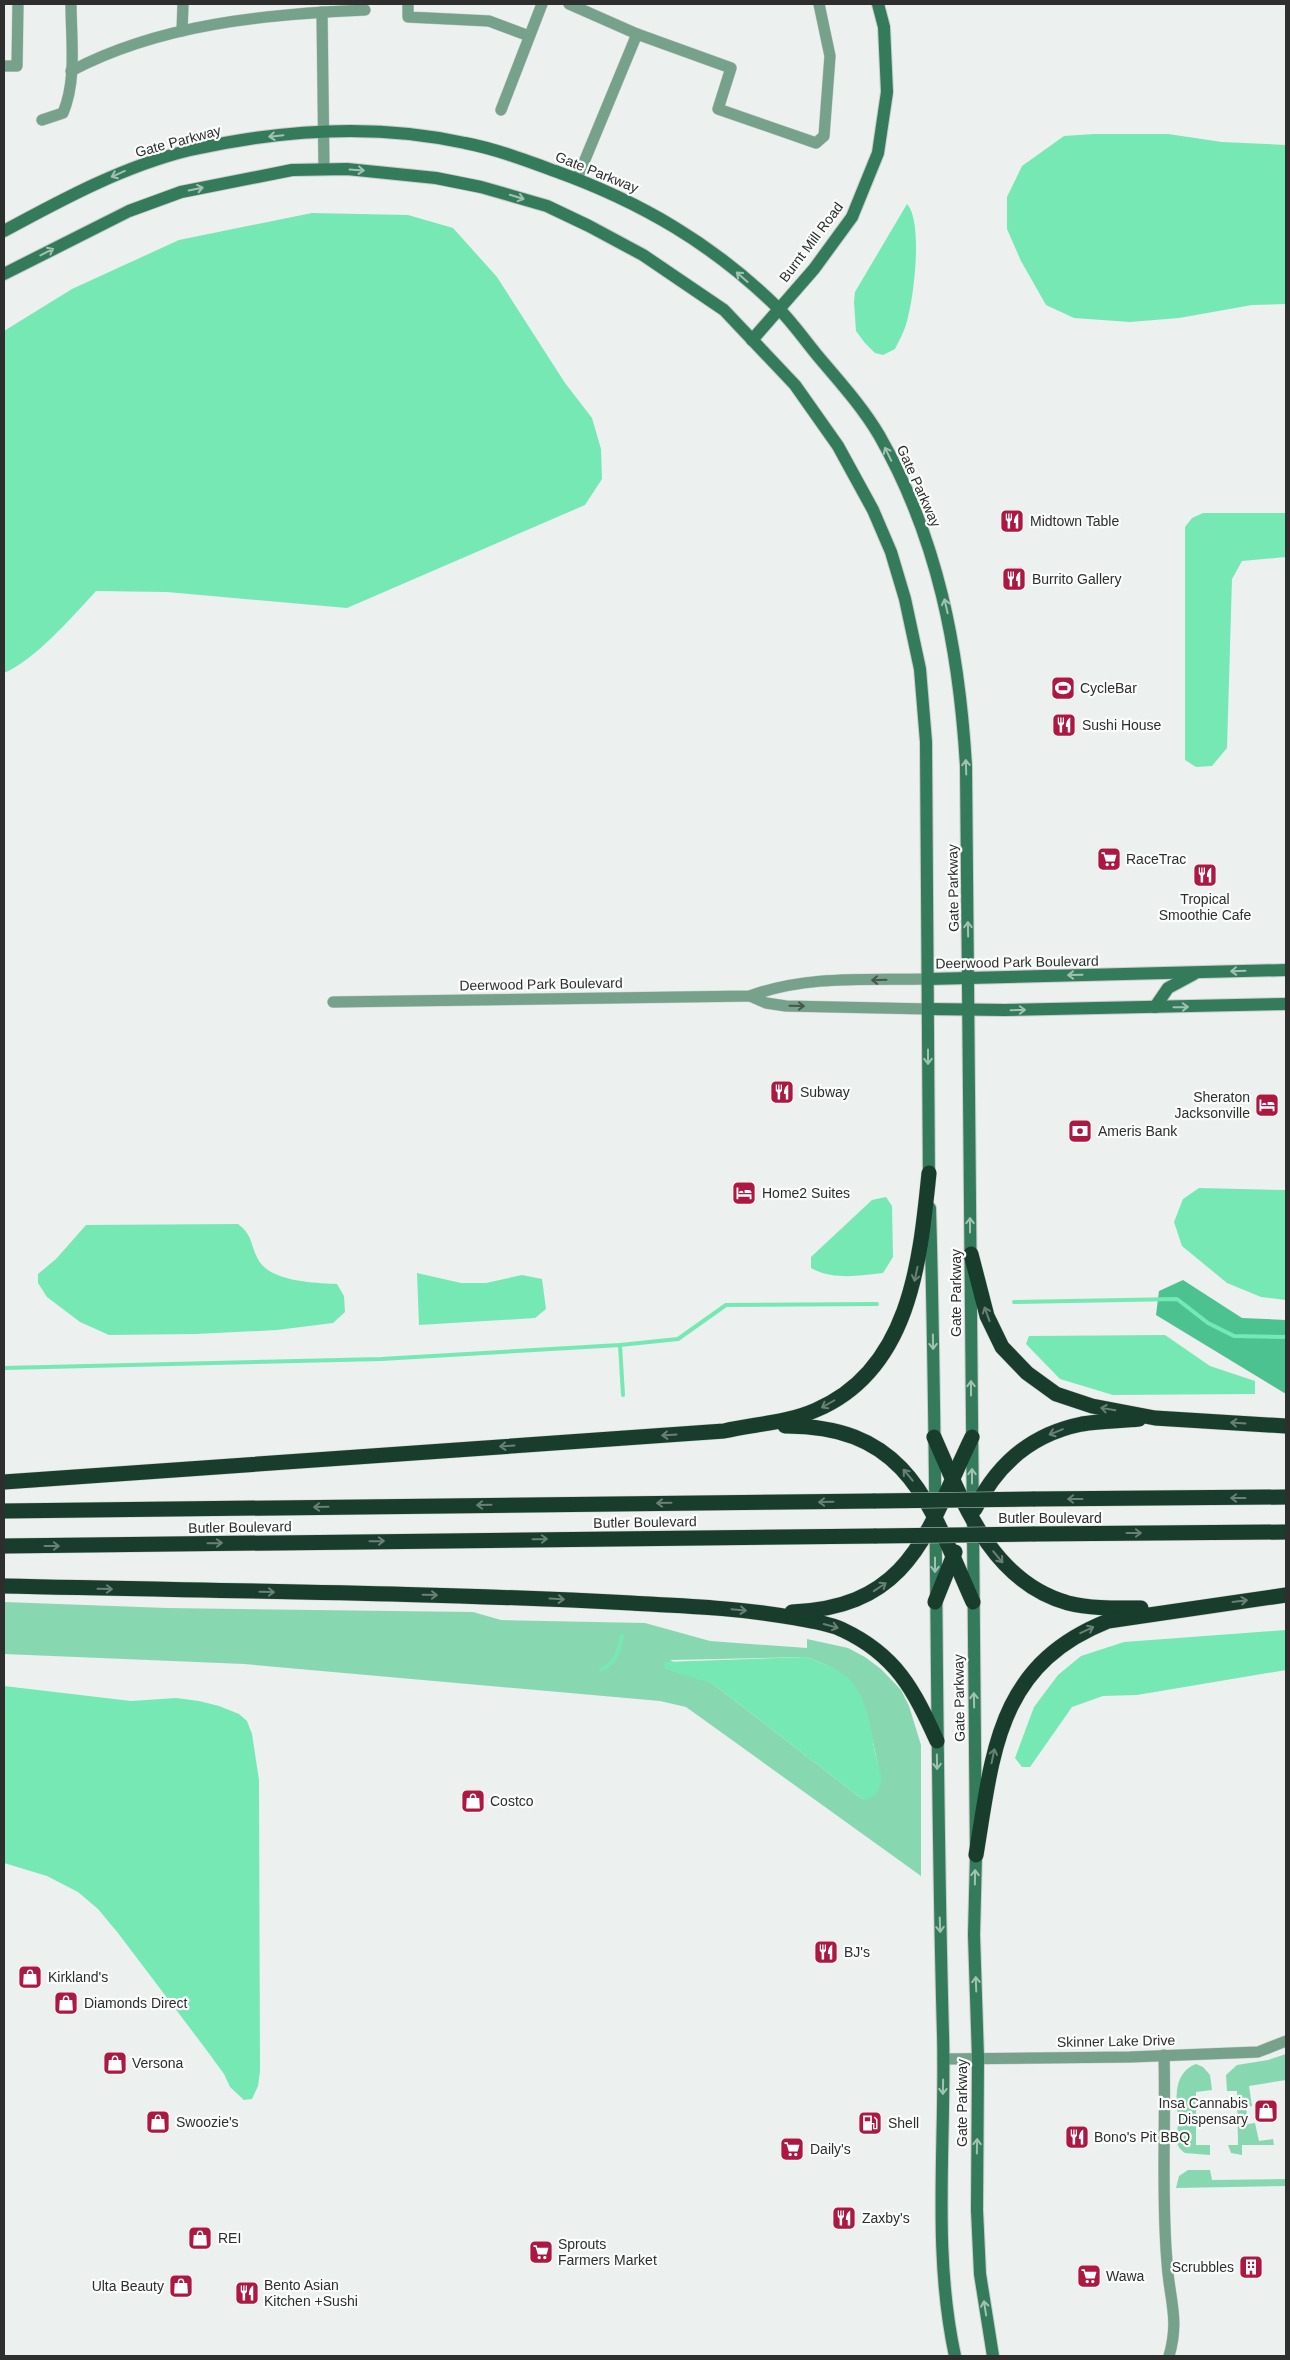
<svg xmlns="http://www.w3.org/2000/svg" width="1290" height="2360" viewBox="0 0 1290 2360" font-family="Helvetica,sans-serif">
<rect width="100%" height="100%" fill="#ecf0ee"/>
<g fill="#87d8b1" fill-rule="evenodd">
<path d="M4 1602 167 1608 473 1612 501 1620 645 1623 710 1641 807 1648V1639L848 1648 865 1657 881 1669 901 1690 909 1706 921 1745V1876L686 1707 660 1701 244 1664 4 1654ZM806 1657C821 1662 835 1668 847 1678 866 1694 875 1754 881 1779L862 1799 713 1684 670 1660Z"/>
<polygon points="1286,2054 1286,2080 1249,2086 1252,2106 1246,2107 1248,2124 1255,2123 1259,2141 1273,2139 1274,2145 1242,2145 1242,2155 1231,2153 1228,2145 1238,2145 1237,2091 1227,2091 1226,2075 1237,2065 1268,2060"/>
<path d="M1196 2064 1203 2067 1210 2075 1212 2090 1196 2092V2145H1210V2155L1185 2153C1170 2143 1180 2129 1178 2116 1176 2098 1173 2073 1196 2064Z"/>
<polygon points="1188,2170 1210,2170 1212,2180 1286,2179 1286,2186 1176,2188 1179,2176"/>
</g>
<polygon fill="#4dc291" points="1183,1280 1242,1318 1286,1320 1286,1394 1156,1315 1159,1291"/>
<g fill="#76e8b4">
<polygon points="1094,134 1168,134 1222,142 1286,145 1286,304 1252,305 1179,318 1130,322 1074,318 1046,305 1021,261 1007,229 1007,197 1022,166 1064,136"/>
<path d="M907 204C923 221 914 295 908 317 906 328 900 339 895 349L883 355 875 353 865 343 856 331 854 302 855 292Z"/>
<path d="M312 213 408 215 453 228 497 277 565 383 592 418 601 449 602 479 585 505 347 608 167 592 96 591C73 616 35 660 4 673V331L72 289 179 240Z"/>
<polygon points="1203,513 1286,513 1286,557 1242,561 1232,579 1227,748 1212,766 1196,767 1185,760 1185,527 1192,518"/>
<polygon points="1199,1188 1286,1190 1286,1300 1261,1297 1227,1283 1182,1246 1174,1222 1183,1199"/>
<path d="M886 1197 892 1206 893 1257 883 1273C859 1276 832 1280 811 1268V1257L872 1200Z"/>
<path d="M238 1224C254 1236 250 1246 259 1261 272 1282 316 1283 337 1284L344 1296 345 1312 333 1323 277 1330 196 1334 109 1335 80 1322 47 1297 38 1283V1274L56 1259 86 1225Z"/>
<polygon points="417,1273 461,1283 486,1283 522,1275 542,1279 546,1309 535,1318 419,1325"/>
<polygon points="1165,1335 1210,1366 1255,1381 1255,1394 1113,1395 1060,1379 1026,1344 1029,1336"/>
<polygon points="1286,1630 1286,1670 1137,1695 1103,1696 1072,1707 1030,1767 1022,1767 1015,1758 1034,1707 1058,1675 1081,1656 1124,1642"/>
<path d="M806 1657C821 1662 836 1668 848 1678 870 1698 870 1734 877 1761 878 1767 882 1774 881 1780 880 1790 875 1797 866 1800L862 1799 713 1684 665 1669 664 1662Z"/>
<polygon points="4,1686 131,1701 176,1698 199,1701 219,1706 239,1714 247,1721 252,1734 259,1780 260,2071 258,2086 252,2099 244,2100 230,2087 224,2074 205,2048 118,1933 98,1909 78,1892 47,1876 4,1863"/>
</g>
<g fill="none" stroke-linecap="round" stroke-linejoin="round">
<g stroke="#76e8b4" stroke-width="4">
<polyline points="1014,1302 1177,1299 1208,1323 1234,1336 1286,1337"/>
<polyline points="620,1345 623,1395"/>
<polyline points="4,1368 381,1359 620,1345 678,1339 726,1305 877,1304"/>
<path d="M601 1670C616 1663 619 1651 622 1636"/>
</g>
<g stroke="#cacdcb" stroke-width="12">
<g id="street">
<polyline points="408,4 408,17 489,21 529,36"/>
<polyline points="569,4 637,34"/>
<polyline points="322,12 324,169"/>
<polyline points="182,31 183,4"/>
<polyline points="4,66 17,66 18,4"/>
<path d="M71 71C160 24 266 14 365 10"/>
<polyline points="501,110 542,4"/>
<path d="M42 120 63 113C77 80 71 39 71 4"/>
<polyline points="577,179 637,34 731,68 718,109 816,143 824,136 830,56 819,4"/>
<polyline points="750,996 766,1003 786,1006 928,1009"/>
<path d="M333 1002 750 996C806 975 868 980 928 979"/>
<path d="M1164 2055C1166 2124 1161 2194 1167 2262 1169 2299 1180 2318 1169 2356"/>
<polyline points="943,2059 1130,2057 1258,2052 1286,2041"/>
</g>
</g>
<g stroke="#cacdcb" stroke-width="14">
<g id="secondary">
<path d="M4 231C63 199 124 166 190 150 279 130 375 123 465 143 496 149 525 160 555 171 641 202 713 244 778 308 792 322 804 339 817 355 838 380 862 406 879 435 938 538 959 649 966 766L976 1855 974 1935 978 2058 977 2210 980 2274 993 2356"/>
<polyline points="4,274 129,211 181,192 292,170 347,169 436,178 481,187 547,206 589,226 643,255 724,310 795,385 838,446 873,510 891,552 905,599 920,669 926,742 929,1183"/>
<polyline points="752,340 814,269 852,217 878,153 887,92 884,27 878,4"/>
<polyline points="928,979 1286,970"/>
<polyline points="1155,1007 1168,988 1194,974"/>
<polyline points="928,1009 1005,1010 1286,1004"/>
<path d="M930 1208C938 1483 935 1758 943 2034 946 2141 932 2250 955 2356"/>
</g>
</g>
<g stroke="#cacdcb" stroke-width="16">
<g id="highway">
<polyline points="971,1254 987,1316 1002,1347 1027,1373 1056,1394 1092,1406 1155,1418 1286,1426"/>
<path d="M785 1426C909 1425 930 1506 973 1602"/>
<path d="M934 1437C963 1503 992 1582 1068 1603 1092 1609 1117 1608 1141 1608"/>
<path d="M4 1482 724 1431C754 1424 787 1423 816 1410 910 1370 920 1262 929 1173"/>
<polyline points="1033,1499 1286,1497"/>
<path d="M975 1509C997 1464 1032 1434 1082 1424 1100 1421 1120 1421 1139 1419"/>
<polyline points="4,1511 875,1501"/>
<polyline points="1033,1534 1286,1532"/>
<polyline points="4,1546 876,1536"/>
<path d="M4 1586C213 1591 422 1592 631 1603 686 1606 741 1608 795 1618 811 1621 829 1623 843 1630 896 1655 914 1690 937 1741"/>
<polyline points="935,1602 955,1552"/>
<path d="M792 1612C912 1607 927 1530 972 1437"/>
<path d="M976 1855C993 1752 997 1665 1108 1621L1286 1595"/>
</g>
</g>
<use href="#street" stroke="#76a18b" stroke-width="11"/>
<use href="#secondary" stroke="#347b5c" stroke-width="12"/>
<use href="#highway" stroke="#193d2d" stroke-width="15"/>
<g stroke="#cacdcb" stroke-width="16" stroke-linecap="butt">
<g id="highway-bridge">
<polyline points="875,1501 1033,1499"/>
<polyline points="876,1536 1033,1534"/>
</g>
</g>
<use href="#highway-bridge" stroke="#193d2d" stroke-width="15"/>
</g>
<defs><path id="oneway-shaft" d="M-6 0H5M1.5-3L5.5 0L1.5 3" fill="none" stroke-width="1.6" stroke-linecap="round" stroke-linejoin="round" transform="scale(1.25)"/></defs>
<g stroke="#a1c2b3">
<use href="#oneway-shaft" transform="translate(276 136) rotate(174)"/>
<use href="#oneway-shaft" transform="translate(357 170) rotate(4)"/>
<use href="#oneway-shaft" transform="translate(118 174) rotate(156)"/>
<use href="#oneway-shaft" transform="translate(196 189) rotate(-12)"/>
<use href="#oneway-shaft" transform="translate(517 197) rotate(17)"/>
<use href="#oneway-shaft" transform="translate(47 252) rotate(-27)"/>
<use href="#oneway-shaft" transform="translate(742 277) rotate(-139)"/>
<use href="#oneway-shaft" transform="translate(888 454) rotate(-116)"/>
<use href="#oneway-shaft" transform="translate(946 606) rotate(-103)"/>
<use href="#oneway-shaft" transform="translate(966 767) rotate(-92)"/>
<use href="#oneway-shaft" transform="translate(968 929) rotate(-91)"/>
<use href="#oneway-shaft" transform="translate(1238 971) rotate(178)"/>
<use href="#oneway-shaft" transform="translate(1075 975) rotate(179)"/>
<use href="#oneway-shaft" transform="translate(1181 1007) rotate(-1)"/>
<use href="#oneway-shaft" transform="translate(1018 1010) rotate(-1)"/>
<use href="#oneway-shaft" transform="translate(928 1057) rotate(90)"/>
<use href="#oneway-shaft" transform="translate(970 1225) rotate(-90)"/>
<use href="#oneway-shaft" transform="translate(933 1342) rotate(89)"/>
<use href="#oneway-shaft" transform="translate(971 1388) rotate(-90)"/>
<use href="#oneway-shaft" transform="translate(972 1476) rotate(-90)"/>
<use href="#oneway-shaft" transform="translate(935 1565) rotate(90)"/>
<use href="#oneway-shaft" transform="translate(974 1700) rotate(-91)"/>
<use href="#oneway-shaft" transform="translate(937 1762) rotate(89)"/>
<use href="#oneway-shaft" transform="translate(975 1877) rotate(-89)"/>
<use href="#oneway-shaft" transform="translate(940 1925) rotate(88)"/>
<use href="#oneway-shaft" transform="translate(976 1984) rotate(-92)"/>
<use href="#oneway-shaft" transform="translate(943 2087) rotate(91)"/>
<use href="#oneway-shaft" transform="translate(977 2146) rotate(-89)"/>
<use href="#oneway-shaft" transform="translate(985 2308) rotate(-99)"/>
</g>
<g stroke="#47564e">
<use href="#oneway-shaft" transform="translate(879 980) rotate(178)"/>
<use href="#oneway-shaft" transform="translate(797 1006) rotate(1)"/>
</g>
<g stroke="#688075">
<use href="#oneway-shaft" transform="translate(916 1274) rotate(102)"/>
<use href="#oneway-shaft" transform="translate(987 1314) rotate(-110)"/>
<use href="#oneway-shaft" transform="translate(828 1404) rotate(150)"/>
<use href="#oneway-shaft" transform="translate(1108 1409) rotate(-171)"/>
<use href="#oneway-shaft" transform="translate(1238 1423) rotate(-176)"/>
<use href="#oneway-shaft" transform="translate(1056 1432) rotate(158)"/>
<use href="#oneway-shaft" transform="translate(669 1435) rotate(176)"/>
<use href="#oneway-shaft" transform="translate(507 1446) rotate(176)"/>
<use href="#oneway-shaft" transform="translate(908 1475) rotate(-130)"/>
<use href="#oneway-shaft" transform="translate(1238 1498) rotate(180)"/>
<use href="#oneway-shaft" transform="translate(1075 1499) rotate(180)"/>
<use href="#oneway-shaft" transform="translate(826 1502) rotate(179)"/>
<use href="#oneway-shaft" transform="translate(664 1503) rotate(179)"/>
<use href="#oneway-shaft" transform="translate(484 1505) rotate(179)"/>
<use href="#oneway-shaft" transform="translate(321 1507) rotate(179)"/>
<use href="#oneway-shaft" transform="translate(1134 1533)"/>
<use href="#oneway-shaft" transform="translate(540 1539) rotate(-1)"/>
<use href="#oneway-shaft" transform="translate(377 1541) rotate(-1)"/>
<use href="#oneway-shaft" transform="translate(215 1543) rotate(-1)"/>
<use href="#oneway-shaft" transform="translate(52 1546)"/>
<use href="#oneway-shaft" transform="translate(998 1557) rotate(50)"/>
<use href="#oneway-shaft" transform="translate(880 1587) rotate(-34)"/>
<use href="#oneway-shaft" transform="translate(105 1589) rotate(1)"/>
<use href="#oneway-shaft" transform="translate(267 1592) rotate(1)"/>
<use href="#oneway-shaft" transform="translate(430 1595) rotate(1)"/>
<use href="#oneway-shaft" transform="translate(557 1599) rotate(3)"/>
<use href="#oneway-shaft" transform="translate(1240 1601) rotate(-7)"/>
<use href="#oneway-shaft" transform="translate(739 1610) rotate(5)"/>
<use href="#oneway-shaft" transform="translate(831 1626) rotate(15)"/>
<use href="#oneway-shaft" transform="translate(1087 1630) rotate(-25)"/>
<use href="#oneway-shaft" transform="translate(993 1756) rotate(-78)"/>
</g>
<defs>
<g id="restaurant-square" transform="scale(1.25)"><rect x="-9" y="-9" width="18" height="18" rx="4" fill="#ad1842" stroke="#fafdfb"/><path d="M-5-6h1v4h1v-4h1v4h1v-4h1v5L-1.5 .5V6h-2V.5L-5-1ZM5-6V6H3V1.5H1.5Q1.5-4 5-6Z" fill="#fff"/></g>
<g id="stadium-square" transform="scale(1.25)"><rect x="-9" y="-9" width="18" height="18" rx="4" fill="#ad1842" stroke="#fafdfb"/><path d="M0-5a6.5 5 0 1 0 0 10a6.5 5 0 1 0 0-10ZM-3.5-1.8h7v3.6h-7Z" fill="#fff"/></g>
<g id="supermarket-square" transform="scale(1.25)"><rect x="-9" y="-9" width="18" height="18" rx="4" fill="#ad1842" stroke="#fafdfb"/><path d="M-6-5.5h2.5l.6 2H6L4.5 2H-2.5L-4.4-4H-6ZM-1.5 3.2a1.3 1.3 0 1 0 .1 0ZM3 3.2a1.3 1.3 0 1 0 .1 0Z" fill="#fff"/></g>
<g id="hotel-square" transform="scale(1.25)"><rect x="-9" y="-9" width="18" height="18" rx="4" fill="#ad1842" stroke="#fafdfb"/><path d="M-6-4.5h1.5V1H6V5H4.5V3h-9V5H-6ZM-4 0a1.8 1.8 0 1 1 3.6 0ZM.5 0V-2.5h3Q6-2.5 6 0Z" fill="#fff"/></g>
<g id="bank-square" transform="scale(1.25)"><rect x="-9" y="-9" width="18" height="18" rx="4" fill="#ad1842" stroke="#fafdfb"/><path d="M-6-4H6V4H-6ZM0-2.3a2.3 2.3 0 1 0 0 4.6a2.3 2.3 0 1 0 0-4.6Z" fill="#fff"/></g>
<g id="shop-square" transform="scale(1.25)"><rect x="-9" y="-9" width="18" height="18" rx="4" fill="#ad1842" stroke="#fafdfb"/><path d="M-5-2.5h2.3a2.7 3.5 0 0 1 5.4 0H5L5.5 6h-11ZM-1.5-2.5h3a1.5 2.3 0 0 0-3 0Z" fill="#fff"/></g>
<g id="fuel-square" transform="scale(1.25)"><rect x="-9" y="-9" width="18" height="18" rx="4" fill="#ad1842" stroke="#fafdfb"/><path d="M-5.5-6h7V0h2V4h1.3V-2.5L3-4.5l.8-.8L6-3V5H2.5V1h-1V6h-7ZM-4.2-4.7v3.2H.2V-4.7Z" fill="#fff"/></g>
<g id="building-square" transform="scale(1.25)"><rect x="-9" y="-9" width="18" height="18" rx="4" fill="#ad1842" stroke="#fafdfb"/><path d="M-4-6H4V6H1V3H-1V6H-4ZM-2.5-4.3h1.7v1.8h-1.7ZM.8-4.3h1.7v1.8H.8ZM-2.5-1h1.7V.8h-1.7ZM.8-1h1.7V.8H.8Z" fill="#fff"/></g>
</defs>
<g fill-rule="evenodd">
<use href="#restaurant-square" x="1012" y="521"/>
<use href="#restaurant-square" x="1014" y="579"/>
<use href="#stadium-square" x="1063" y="688"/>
<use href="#restaurant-square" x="1064" y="725"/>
<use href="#supermarket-square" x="1109" y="859"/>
<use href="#restaurant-square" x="1205" y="875"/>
<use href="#restaurant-square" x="782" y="1092"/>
<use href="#hotel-square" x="1267" y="1105"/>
<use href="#bank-square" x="1080" y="1131"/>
<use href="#hotel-square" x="744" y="1193"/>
<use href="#shop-square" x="473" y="1801"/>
<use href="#restaurant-square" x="826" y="1952"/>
<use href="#shop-square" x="30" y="1977"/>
<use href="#shop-square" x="66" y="2003"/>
<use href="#shop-square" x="115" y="2063"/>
<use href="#shop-square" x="1266" y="2111"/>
<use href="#shop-square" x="158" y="2122"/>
<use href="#fuel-square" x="870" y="2123"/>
<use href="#restaurant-square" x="1077" y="2137"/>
<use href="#supermarket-square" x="792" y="2149"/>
<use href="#restaurant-square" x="844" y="2218"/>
<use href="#shop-square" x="200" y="2238"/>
<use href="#supermarket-square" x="541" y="2252"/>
<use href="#building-square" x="1251" y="2267"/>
<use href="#supermarket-square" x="1089" y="2276"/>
<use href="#shop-square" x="181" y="2286"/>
<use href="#restaurant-square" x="247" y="2293"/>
</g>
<g text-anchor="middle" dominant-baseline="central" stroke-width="4.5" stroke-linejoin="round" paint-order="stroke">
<g font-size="14" fill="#2d2e2d" stroke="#fafdfb">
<text transform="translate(178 141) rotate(-15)">Gate Parkway</text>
<text transform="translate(597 172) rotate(22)">Gate Parkway</text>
<text transform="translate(811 242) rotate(-53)">Burnt Mill Road</text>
<text transform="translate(919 486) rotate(66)">Gate Parkway</text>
<text transform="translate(953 888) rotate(-91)">Gate Parkway</text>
<text transform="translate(1017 962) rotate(-1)">Deerwood Park Boulevard</text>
<text transform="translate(541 984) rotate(-1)">Deerwood Park Boulevard</text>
<text transform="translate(956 1293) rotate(-90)">Gate Parkway</text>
<text x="1050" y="1518">Butler Boulevard</text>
<text transform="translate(645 1522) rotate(-1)">Butler Boulevard</text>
<text transform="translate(240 1527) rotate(-1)">Butler Boulevard</text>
<text transform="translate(959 1698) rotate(-91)">Gate Parkway</text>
<text transform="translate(1116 2041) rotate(-1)">Skinner Lake Drive</text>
<text transform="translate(962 2103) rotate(-90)">Gate Parkway</text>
</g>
<g font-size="14" fill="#2d2e2d" stroke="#fafdfb" text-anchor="start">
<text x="1030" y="521">Midtown Table</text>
<text x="1032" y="579">Burrito Gallery</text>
<text x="1080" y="688">CycleBar</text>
<text x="1082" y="725">Sushi House</text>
<text x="1126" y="859">RaceTrac</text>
<text x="1205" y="899" text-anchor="middle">Tropical<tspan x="1205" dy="16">Smoothie Cafe</tspan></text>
<text x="800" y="1092">Subway</text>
<text x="1250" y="1097" text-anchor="end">Sheraton<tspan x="1250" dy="16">Jacksonville</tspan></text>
<text x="1098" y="1131">Ameris Bank</text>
<text x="762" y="1193">Home2 Suites</text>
<text x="490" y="1801">Costco</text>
<text x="844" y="1952">BJ's</text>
<text x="48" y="1977">Kirkland's</text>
<text x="84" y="2003">Diamonds Direct</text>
<text x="132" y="2063">Versona</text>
<text x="1248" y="2103" text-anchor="end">Insa Cannabis<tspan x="1248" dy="16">Dispensary</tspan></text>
<text x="176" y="2122">Swoozie's</text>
<text x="888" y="2123">Shell</text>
<text x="1094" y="2137">Bono's Pit BBQ</text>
<text x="810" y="2149">Daily's</text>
<text x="862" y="2218">Zaxby's</text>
<text x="218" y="2238">REI</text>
<text x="558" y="2244">Sprouts<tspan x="558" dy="16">Farmers Market</tspan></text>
<text x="1234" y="2267" text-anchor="end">Scrubbles</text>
<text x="1106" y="2276">Wawa</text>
<text x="264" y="2285">Bento Asian<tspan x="264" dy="16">Kitchen +Sushi</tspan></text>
<text x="164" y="2286" text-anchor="end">Ulta Beauty</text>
</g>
</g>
<rect width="1290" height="2360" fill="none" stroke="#2d2e2d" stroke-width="10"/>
</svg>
